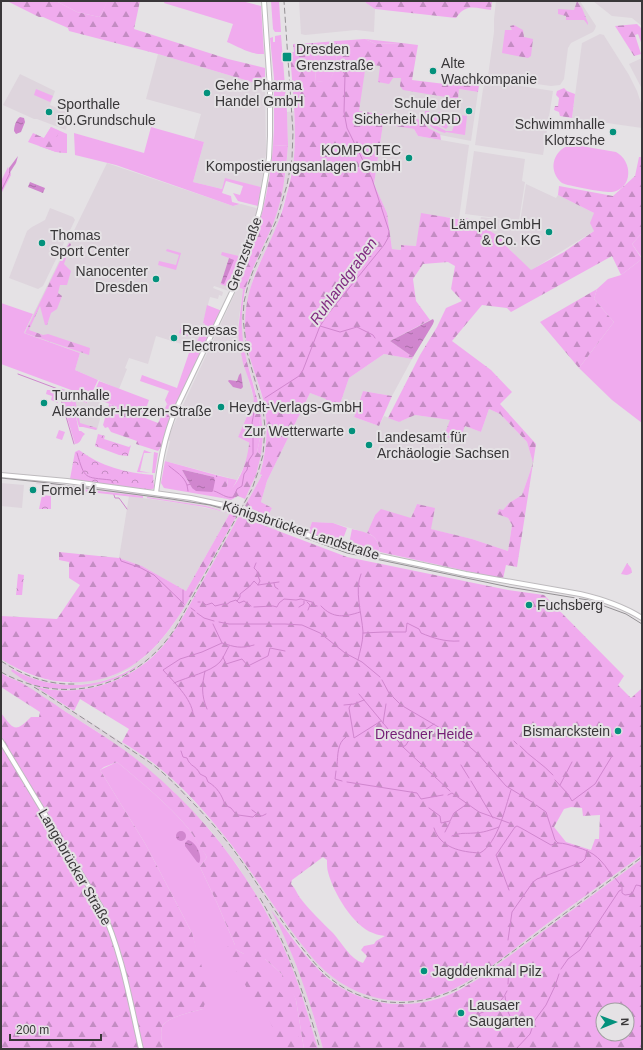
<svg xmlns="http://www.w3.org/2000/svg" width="643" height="1050" viewBox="0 0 643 1050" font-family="Arial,sans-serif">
<defs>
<pattern id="forest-firs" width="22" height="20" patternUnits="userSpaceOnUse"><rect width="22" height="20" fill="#f0abee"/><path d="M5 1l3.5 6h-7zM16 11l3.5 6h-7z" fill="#c38cc2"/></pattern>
<pattern id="park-crowns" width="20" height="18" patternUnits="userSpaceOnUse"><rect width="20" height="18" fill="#f0abee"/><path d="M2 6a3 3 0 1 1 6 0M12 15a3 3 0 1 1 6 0" fill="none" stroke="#c38cc2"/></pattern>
<pattern id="water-ripples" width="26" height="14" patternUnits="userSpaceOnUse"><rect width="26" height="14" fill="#d086ce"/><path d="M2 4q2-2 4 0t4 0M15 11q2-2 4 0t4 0" fill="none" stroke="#aa6ea8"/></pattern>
</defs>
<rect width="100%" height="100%" fill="#e5e2e5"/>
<g fill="#ded5dd" fill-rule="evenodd">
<polygon points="299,1 365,1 366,3 375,9 374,32 356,30 305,35 301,34"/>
<polygon points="496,1 580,1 596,26 595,29 593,32 571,43 568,48 564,79 560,85 551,86 493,78 488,76 494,32 494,19"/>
<polygon points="593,1 642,1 642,26 632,18 612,16"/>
<polygon points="600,34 604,35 605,37 629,75 637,91 642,106 642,128 572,118 582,43"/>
<polygon points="158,54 265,86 266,153 261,187 225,179 222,189 193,182 204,142 194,139 201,114 146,99"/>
<polygon points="642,58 642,89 629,64"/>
<polygon points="366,63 380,66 384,77 401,78 458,99 459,89 478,92 471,141 435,134 413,121 386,114 358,113"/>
<polygon points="20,74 55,91 50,105 69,113 66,130 37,119 34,119 3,105"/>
<polygon points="488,81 553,91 543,155 475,145 483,89 485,83"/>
<polygon points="294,111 295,132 294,158 286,195 276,229 254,275 246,307 245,323 246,340 251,361 264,403 266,418 266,438 264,456 260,473 262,475 245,506 242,505 253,482 259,464 263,436 260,405 243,348 241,328 242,308 249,277 272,226 277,211 286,173 288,145 287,112"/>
<polygon points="383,123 414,129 418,136 469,145 459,219 445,217 416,246 402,245 401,250 392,249 387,213 374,184"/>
<polygon points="474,151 525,159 522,181 525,182 519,221 465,214"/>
<polygon points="107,163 233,206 241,204 260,209 255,230 232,292 214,286 213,288 223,292 222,296 219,295 218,299 210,297 203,323 205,324 194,348 156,336 148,364 129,358 125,368 127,369 119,389 75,370 80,353 24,333"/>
<polygon points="526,184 556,198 558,195 594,213 594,231 530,271 505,244 506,241 484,227 480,221 481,217 520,222"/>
<polygon points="50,208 73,217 75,220 43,286 38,289 9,278 27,231 32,227 45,220"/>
<polygon points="238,287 243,289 238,325 239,343 254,400 238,437 250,443 247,461 237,480 165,461 170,441 168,440 169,435"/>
<polygon points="384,354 412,359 392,396 363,391 354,417 379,426 384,416 399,422 415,415 450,420 481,432 489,409 500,414 527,442 533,463 522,495 509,503 503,510 499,510 497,514 508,518 512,525 508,551 472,539 430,529 417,504 411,518 375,515 367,533 333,523 312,522 309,530 268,516 272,508 261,502 267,481 310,393 327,399 326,402 339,407 349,378"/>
<polygon points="74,399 87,403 91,399 104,404 97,430 78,425 73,403"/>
<polygon points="37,481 79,486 78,489 36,484"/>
<polygon points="1,483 24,485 22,508 1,506"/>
<polygon points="81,486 142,494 143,496 81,489"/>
<path d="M148 495 214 506 278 527 277 531 239 517 174 632 159 651 139 668 117 680 90 689 68 691 38 688 149 760 172 779 201 809 223 834 243 861 280 915 305 948 321 967 337 980 354 990 382 999 396 1001 413 1000 440 995 476 976 642 855V859L478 979 450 994 422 1003 404 1005 381 1003 363 998 343 989 318 969 273 913 288 944 306 990 323 1049H318L301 992 283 947 272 923 259 899 237 865 212 832 173 791 138 761 101 734 52 703 19 682 1 673V659L26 674 42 679 66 683 94 680 112 676 133 665 146 656 159 643 173 625 193 593 237 515 206 506 147 497ZM137 665 123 675 104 683 74 688 49 687 30 683 11 671 12 669 26 676 41 681 58 684 73 685 95 683 112 678Z"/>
<polygon points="129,496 192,505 230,513 186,591 142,566 119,558"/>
</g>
<g fill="#f0abee" fill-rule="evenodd">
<polygon points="56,1 109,1 107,2 101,15 99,17 77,12"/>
<path d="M165 1H242L261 6 264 54C251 55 239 47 227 42L233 24 164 3Z"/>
<polygon points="271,1 279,1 281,32 275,32 273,29"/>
<polygon points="281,35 287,112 288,145 273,146 274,129 274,78 270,38 273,37 273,42 275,42 275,36"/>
<polygon points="365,39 402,43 376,44"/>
<polygon points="336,41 337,64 330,81 316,82 313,43"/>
<polygon points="36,89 53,96 50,102 34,95"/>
<path d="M425 111H429L428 118 430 122 446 131H452L454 126 450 124 446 129 431 121 430 116 437 117 438 112 467 116 465 135 446 132 445 133C433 129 424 125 425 111Z"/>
<polygon points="51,127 67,134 67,153 56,152 39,146"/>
<polygon points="151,127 204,142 193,182 222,189 225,178 261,187 258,206 238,201 233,193 240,195 243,186 226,181 222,193 231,196 232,202 240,204 233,206 116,165 75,155 74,133 144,153"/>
<path d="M569 145H575L616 152C633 161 633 189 612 192 606 193 568 186 562 183 548 171 552 152 569 145Z"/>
<polygon points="8,167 11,175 1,194 1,181"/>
<polygon points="642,233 642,258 632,244"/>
<polygon points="167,249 181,253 176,270 158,265 159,261 176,265 179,255 166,251"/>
<path d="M222 252 243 257C240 264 235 282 230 285 227 287 223 285 220 284L221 283H224L232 259 221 255Z"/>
<polygon points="642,259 642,423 612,400 579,368 614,322 594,299 597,289 608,279 621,275"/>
<path d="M243 289 245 290C240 315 241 337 247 362L243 363 239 343 238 331Z"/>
<polygon points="1,303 33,314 24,333 80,353 75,370 98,380 90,397 1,364"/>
<polygon points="207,305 222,311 176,409 167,404 165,400 169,391 140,381 142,375 177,388 191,347 194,348 205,324 203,323"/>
<polygon points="182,325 190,327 188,336 179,333"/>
<polygon points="99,381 149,400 143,417 92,397"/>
<path d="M60 388 88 398 87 403 75 399 73 403 79 431H81L85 434C80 438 82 443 75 444L59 390Z"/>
<polygon points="47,390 55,390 58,403 51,400 52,396 46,394"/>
<polygon points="254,400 250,443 238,437"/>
<polygon points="261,413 263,436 261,455 257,452 261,434 259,425"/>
<polygon points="59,430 65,432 62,440 56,438"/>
<polygon points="144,450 152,453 144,453 140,471 152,473 154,452 158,453 155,473 137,472"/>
<path d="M165 461 216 475V487L227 486 228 478 237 480 231 491 222 498 164 488 161 483ZM182 470H184L214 477 192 488Z"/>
<polygon points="81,489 143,496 143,498 80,491"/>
<polygon points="147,497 206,506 236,515 205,507 147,498"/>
<polygon points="312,522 333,523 347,528 343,539 341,542 334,543 308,533"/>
<path d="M352 529C367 533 378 533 380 552L353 546 349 544Z"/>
<path d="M138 665C134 670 124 675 117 678 94 688 53 694 29 683 23 680 17 675 11 671L12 669C51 691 100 691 138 665Z"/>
<path d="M117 762C142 783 167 803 188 828 195 837 201 847 207 857L200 867 217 903 235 945V949L244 954H252L265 959 282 974 284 982 292 990 296 1000 304 1049H164C162 1043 160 1033 162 1027 166 1017 193 1012 203 1009L198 957 192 933 146 845 100 770Z"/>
</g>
<g fill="url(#forest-firs)" fill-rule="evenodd">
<polygon points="7,1 56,1 77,12 99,17 101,15 107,1 140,1 134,29 228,59 265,68 265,86 158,54 69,31 68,28 43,17 39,17"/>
<path d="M365 1H492L491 10C475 8 466 3 456 18L375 9 366 3Z"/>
<polygon points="577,1 582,8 588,23 588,25 584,20 566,20 566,16 558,14 558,9 574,10"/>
<polygon points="637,24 642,29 642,45 638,34 635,35 641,54 634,56 615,26"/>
<polygon points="514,25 523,30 524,37 533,39 531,56 528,58 502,53 505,30 512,30 510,26"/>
<path d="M365 39 376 44 402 43 418 45 412 80 445 84 447 73 480 79 478 92 459 89 458 99 403 90 400 86 401 78H393L389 84 378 82 380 66 366 64 359 111 424 120 428 128 440 134 441 140 418 136 414 129 383 124 374 184 387 213 392 249 401 250V245L416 246 421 213 463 220 464 218 480 221 484 227 506 241 505 245 531 270 564 252 594 231 590 223 594 213 558 195 559 186 613 196 635 176 639 157H642V233L632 244 642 259 621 275 612 256 511 312 507 308 482 305 452 341 491 370 512 392 500 404 536 444 517 567 506 565 503 579 380 552C379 543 376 536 367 533L375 515 381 509 411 518 417 504 435 508 431 529 472 539 508 551 512 525 508 518 497 514 499 509 503 510 509 503 522 495 533 463 527 442 500 414 489 409 481 432 465 426 459 441 444 436 450 420 415 415 399 422 388 418 420 355 437 327 446 308 462 301 451 289 455 266 448 262 423 264 413 279 416 301 430 320 390 341 413 357 412 359 384 354 349 378 339 407 326 402V399L310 393 267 481 261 502 272 508 268 516 245 506 262 475 260 474C267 450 269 423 263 399 256 373 244 349 245 322 246 276 272 247 284 205 288 189 293 173 294 157 297 123 292 85 290 52H294L293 44 313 43 316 82 330 80 337 64 336 41Z"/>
<polygon points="564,88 567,91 575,94 572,118 560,116 559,112 554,110 555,106 558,106 559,98 556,95 557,91"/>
<polygon points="51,127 59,131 54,145 62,147 63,140 67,142 67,153 56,152 28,142 33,133 44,138"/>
<path d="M288 145C286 172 283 199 273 224 264 246 252 267 245 290L238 287C256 240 269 197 273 146Z"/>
<polygon points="69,243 71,244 64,264 71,271 67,285 60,285 58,293 62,296 57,309 51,313 47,325 45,325 40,306 29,330 43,335 48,334 90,348 89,355 25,333"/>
<polygon points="628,278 642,295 642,301 624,280"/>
<polygon points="597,289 594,299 614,322 579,368 540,322"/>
<path d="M247 362 261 413 259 425 261 434 257 452 261 455 256 475 245 499 238 496 231 500 222 498C245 480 249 453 251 426 252 418 254 410 254 402 254 393 246 372 243 363Z"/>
<polygon points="363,391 392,396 379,426 354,417"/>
<polygon points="75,399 80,423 97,428 96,430 83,427 79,427 73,403"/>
<polygon points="109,404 158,423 167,404 176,409 164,443 158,451 136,444 137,441 111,432 108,427 105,428 103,425"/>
<polygon points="216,475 228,478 227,486 222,492 218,492 216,487"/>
<path d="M230 513 237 515C225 536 213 558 201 579 173 628 144 678 81 682 51 684 26 675 1 659V616L57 619 80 585 69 578V562L59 560V552L119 558 142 566 186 591Z"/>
<path d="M239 516 347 557 508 590 544 595 624 676 618 685 631 698 641 689 642 690V855C608 879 574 904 540 929 511 951 481 977 447 992 408 1009 361 1001 329 974 317 965 308 952 299 941 272 906 250 867 222 833 204 811 185 789 163 771 151 760 136 751 122 742L129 729 80 699 74 711 36 687C85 699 137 680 167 641 180 624 190 604 200 586 213 563 226 540 239 516ZM571 807 582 808 583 816 600 815 599 839H595L591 850 566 842 554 827 564 809ZM323 857 327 860C327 864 327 869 328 872 333 892 353 926 373 933 377 935 381 935 385 936L376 941 374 944 364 946 361 950 367 956 363 963C350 959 342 943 333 933 322 922 311 912 301 899 297 894 296 889 291 884L292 880Z"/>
<path d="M1 673C7 677 14 679 20 682 36 691 51 702 66 712 93 729 121 746 146 767 208 818 258 885 289 960 301 989 309 1019 318 1049H304L296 1000 291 990 283 982 282 974 265 959 258 960 252 954H244L235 949 247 962 275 987 291 1004 296 1015 299 1039 295 1049H278C277 1036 268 1011 257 1003 255 1002 253 1002 252 1001L244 982 247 981 244 975 237 972 231 964V959L226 949 227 947 230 946 235 949V945L217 903 200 867 207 857C200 847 195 837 188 828 167 803 142 783 117 762L104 767 100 770 146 845 192 933 209 991 203 1009C193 1012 166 1017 162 1027 160 1033 162 1043 164 1049H1V713C14 730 15 733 31 717H39L40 712 1 687Z"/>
<path d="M642 859V1049H323C310 1001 295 955 271 910 287 930 301 952 319 970 350 1002 398 1012 440 998 454 994 466 986 478 979ZM603 1010H627V1034H603Z"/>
</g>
<g fill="url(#park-crowns)">
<polygon points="98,434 105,436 104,439 129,447 131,445 128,456 119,455 95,446"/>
<path d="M79 450C100 466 126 473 153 475L154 487 153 489 148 490 70 479 75 452Z"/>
<polygon points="42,495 51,496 51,509 39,509"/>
<path d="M627 563 631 568 632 572C629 576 625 575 621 574Z"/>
<polygon points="18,574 24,575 22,595 16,595"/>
</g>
<g fill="url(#water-ripples)">
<path d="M20 117 24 118 25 122 21 132 16 134 14 131C14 126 16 120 20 117Z"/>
<polygon points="18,156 16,163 9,174 9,168"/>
<polygon points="30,182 45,188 43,193 28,187"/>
<polygon points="229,258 234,260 224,284 221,283"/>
<polygon points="433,319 434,321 433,324 413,357 390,341"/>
<polygon points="241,373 243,387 241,389 233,387 228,381 229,380 237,381 239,375"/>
<polygon points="182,470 184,470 214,477 215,481 213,491 212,492 196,491 192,488"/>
<circle cx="181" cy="836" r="5"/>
<path d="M188 840C196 842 203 856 199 863L197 862 185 846V843Z"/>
</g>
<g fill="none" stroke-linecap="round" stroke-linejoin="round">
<g stroke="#d086ce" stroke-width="1">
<polyline points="1,191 10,173"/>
<polyline points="320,326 340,332 357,327 373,335 375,338"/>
<polyline points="18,374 58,389 74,444"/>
<polyline points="265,398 299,376 303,370 320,326 328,314 384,245 388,238 389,231 372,179 347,128 344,112 345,75 342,68"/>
<path d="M77 453C85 480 84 477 111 480L113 483"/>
<path d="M169 466C176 472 184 476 187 485"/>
<polyline points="188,491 187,485 192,484"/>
<path d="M214 491C221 493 226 499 234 497L237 489 242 486 244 474 247 470 249 460 253 454V426L252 423 254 412 256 408"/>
<polyline points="114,495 115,498 119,498 127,509"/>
<polyline points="120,558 121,561 141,568 154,575 183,603"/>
<polyline points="256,563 254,568 257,571 258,576 260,581 258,585"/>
<polyline points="274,583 275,587 278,589"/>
<polyline points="183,590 183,603 184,604"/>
<polyline points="237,601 240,597 240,594 250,586 254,581 258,585 279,582"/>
<polyline points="198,602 200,602"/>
<polyline points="203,602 206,605 212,603 215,606 223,604 226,605 230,602 236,600 239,603 244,601 251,606"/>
<polyline points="307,602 310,605 308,610"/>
<path d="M321 606C333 619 345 617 360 612"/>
<polyline points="254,607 273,606 277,607 279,603 284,599 296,600 301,599 312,602 313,605 317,606"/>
<polyline points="299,607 304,604 304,601"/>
<polyline points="191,608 195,611"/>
<polyline points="197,613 204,618 214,621"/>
<polyline points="219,622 229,624 285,624 302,625 320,633 345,653 362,662 380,677"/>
<path d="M363 633 384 632H406L407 623 419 629 421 633C433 638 445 642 459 641"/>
<path d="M222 643C235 647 240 649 254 645"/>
<polyline points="223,657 226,664 242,659 248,666 268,656 270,648 285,651"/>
<path d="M358 660C360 651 363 642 363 632 362 615 354 590 361 574"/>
<path d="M205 671C202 685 201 695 207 709"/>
<polyline points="382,680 389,693 401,705 464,742 479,755 506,786 532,802"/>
<path d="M174 683C187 677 211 672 220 662 224 657 226 651 229 646"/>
<polyline points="359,694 403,747 450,791"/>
<polyline points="351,704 349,708 354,738 381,721"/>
<polyline points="344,705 354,704 364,700"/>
<path d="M193 714C192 699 173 681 163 670L180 659 202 652 222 643 213 624"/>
<polyline points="383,723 386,704"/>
<polyline points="514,741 517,744"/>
<path d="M520 746C530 757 543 764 553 775"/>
<polyline points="403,747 406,745 409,740 434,724"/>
<path d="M181 751 183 757 187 758C190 767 196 765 200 774L206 777 208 782C217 787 222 795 225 805L231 808 235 813"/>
<path d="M337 765C338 755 337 743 346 737"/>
<polyline points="461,765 469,778"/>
<polyline points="336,771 335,779 342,781"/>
<polyline points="555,780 568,794 572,801 595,784 612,756"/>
<polyline points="471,781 493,818"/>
<polyline points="347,782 417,793 421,799 443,795"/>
<polyline points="560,785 572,762"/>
<polyline points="448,795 452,793 479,812 512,824"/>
<path d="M536 805 546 812 555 840 558 843C564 843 570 845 576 847 595 852 602 860 612 876"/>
<polyline points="429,808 440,816 441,823 450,821 454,813 467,804"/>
<polyline points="252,810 256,813"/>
<polyline points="238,815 253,817 256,814 262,816 266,814"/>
<path d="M434 828C440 848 461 852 480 853 498 843 505 808 511 790"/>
<polyline points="445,832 450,822"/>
<path d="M452 836C462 832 464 834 474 833 482 833 491 830 499 827"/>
<polyline points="615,878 622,887 622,893 625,895 632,894 636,885 642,886"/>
<polyline points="509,890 496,855 515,827 517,826 521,828 551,845 558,843"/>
<polyline points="508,940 512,912 533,882 537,879 582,862 585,859 587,850"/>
<polyline points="561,969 568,959 580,950 586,941 619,891 621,890"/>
<polyline points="508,984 509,966"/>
<polyline points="505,996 507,1010 510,1016"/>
<path d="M473 1016C487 1011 501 1005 507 991"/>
<polyline points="516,1049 530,1034 535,1020 546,1005 555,986 559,974"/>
</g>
<g stroke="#bebbbe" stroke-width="6">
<g id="major">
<path d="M1 475 67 481 191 498 224 505 333 544 361 552 466 574 580 594C602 599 623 606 642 618"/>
<path d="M156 493C160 463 164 437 176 409L232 292 249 250 260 209 269 158 270 136V89L264 1"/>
<path d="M1 741 101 907C122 952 130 1001 141 1049"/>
</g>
</g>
<use href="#major" stroke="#fff" stroke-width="4"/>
<polyline stroke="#949194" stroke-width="1" points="1,478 40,482 171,499 210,505 228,510 347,553 509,587 588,600 626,614 642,624"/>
<g stroke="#949194" stroke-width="1" stroke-dasharray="6 3" stroke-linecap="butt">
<path d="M1 661C24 676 48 685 75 684"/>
<path d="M1 672C64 707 137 688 176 627L252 489 258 472 263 455 265 428 263 409 247 352 243 318 244 302 248 285 253 271 277 219 287 185 292 158 293 132 284 1"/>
<path d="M34 687C66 707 97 727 128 748 140 756 152 763 163 773 172 781 180 789 188 798 208 818 227 840 243 863 267 898 290 936 319 968 365 1016 432 1010 482 974L642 857"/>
<path d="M260 898C288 946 305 996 320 1049"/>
</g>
</g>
<g fill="#03917c" stroke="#e5e2e5" stroke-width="1.5">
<rect x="282" y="52" width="10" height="10" rx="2"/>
<circle cx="433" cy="71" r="4"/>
<circle cx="207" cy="93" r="4"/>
<circle cx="469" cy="111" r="4"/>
<circle cx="49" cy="112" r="4"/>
<circle cx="613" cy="132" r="4"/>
<circle cx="409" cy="158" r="4"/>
<circle cx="549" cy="232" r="4"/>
<circle cx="42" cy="243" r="4"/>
<circle cx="156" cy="279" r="4"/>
<circle cx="174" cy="338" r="4"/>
<circle cx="44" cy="403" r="4"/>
<circle cx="221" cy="407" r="4"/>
<circle cx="352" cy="431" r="4"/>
<circle cx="369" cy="445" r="4"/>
<circle cx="33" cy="490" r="4"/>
<circle cx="529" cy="605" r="4"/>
<circle cx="618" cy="731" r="4"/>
<circle cx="424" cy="971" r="4"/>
<circle cx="461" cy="1013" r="4"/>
</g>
<g text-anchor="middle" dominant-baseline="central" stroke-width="4" stroke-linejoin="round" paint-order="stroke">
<g font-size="14" fill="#393739" stroke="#e5e2e5" text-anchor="start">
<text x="296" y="49">Dresden<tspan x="296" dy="16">Grenzstraße</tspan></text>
<text x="441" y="63">Alte<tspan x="441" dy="16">Wachkompanie</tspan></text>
<text x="215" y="85">Gehe Pharma<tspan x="215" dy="16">Handel GmbH</tspan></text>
<text x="461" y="103" text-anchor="end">Schule der<tspan x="461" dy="16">Sicherheit NORD</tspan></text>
<text x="57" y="104">Sporthalle<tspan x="57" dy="16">50.Grundschule</tspan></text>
<text x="605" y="124" text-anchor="end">Schwimmhalle<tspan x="605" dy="16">Klotzsche</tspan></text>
<text x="401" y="150" text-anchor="end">KOMPOTEC<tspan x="401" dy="16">Kompostierungsanlagen GmbH</tspan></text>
<text x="541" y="224" text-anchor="end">Lämpel GmbH<tspan x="541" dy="16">&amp; Co. KG</tspan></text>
<text x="50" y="235">Thomas<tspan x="50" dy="16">Sport Center</tspan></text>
<text x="148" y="271" text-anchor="end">Nanocenter<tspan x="148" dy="16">Dresden</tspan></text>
<text x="182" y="330">Renesas<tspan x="182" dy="16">Electronics</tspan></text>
<text x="52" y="395">Turnhalle<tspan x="52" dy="16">Alexander-Herzen-Straße</tspan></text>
<text x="229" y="407">Heydt-Verlags-GmbH</text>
<text x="344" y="431" text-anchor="end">Zur Wetterwarte</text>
<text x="377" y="437">Landesamt für<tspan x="377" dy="16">Archäologie Sachsen</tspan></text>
<text x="41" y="490">Formel 4</text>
<text x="537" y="605">Fuchsberg</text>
<text x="610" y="731" text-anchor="end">Bismarckstein</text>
<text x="432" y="971">Jagddenkmal Pilz</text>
<text x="469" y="1005">Lausaer<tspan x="469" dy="16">Saugarten</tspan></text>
</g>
<g font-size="14" fill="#393739" stroke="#e5e2e5">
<text transform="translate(244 254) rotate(-70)">Grenzstraße</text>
<text transform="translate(301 530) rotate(18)">Königsbrücker Landstraße</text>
<text transform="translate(75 867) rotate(60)">Langebrücker Straße</text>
</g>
<g font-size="14" fill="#751e76" stroke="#e5e2e5">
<text x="424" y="734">Dresdner Heide</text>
</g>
<g font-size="15" font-style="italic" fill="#812b82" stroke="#e5e2e5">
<text transform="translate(343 281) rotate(-54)">Ruhlandgraben</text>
</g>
</g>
<rect width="643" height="1050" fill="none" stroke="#393739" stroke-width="4"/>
<g transform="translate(615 1022) rotate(89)"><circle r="19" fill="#e5e2e5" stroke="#a09ea0"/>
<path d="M0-3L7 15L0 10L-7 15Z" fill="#03917c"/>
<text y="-6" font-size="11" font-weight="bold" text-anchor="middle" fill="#393739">N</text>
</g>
<path d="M10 1034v6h91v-6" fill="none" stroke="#393739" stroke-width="2"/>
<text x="16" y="1034" font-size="12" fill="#393739" stroke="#e5e2e5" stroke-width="3" paint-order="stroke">200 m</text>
</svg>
